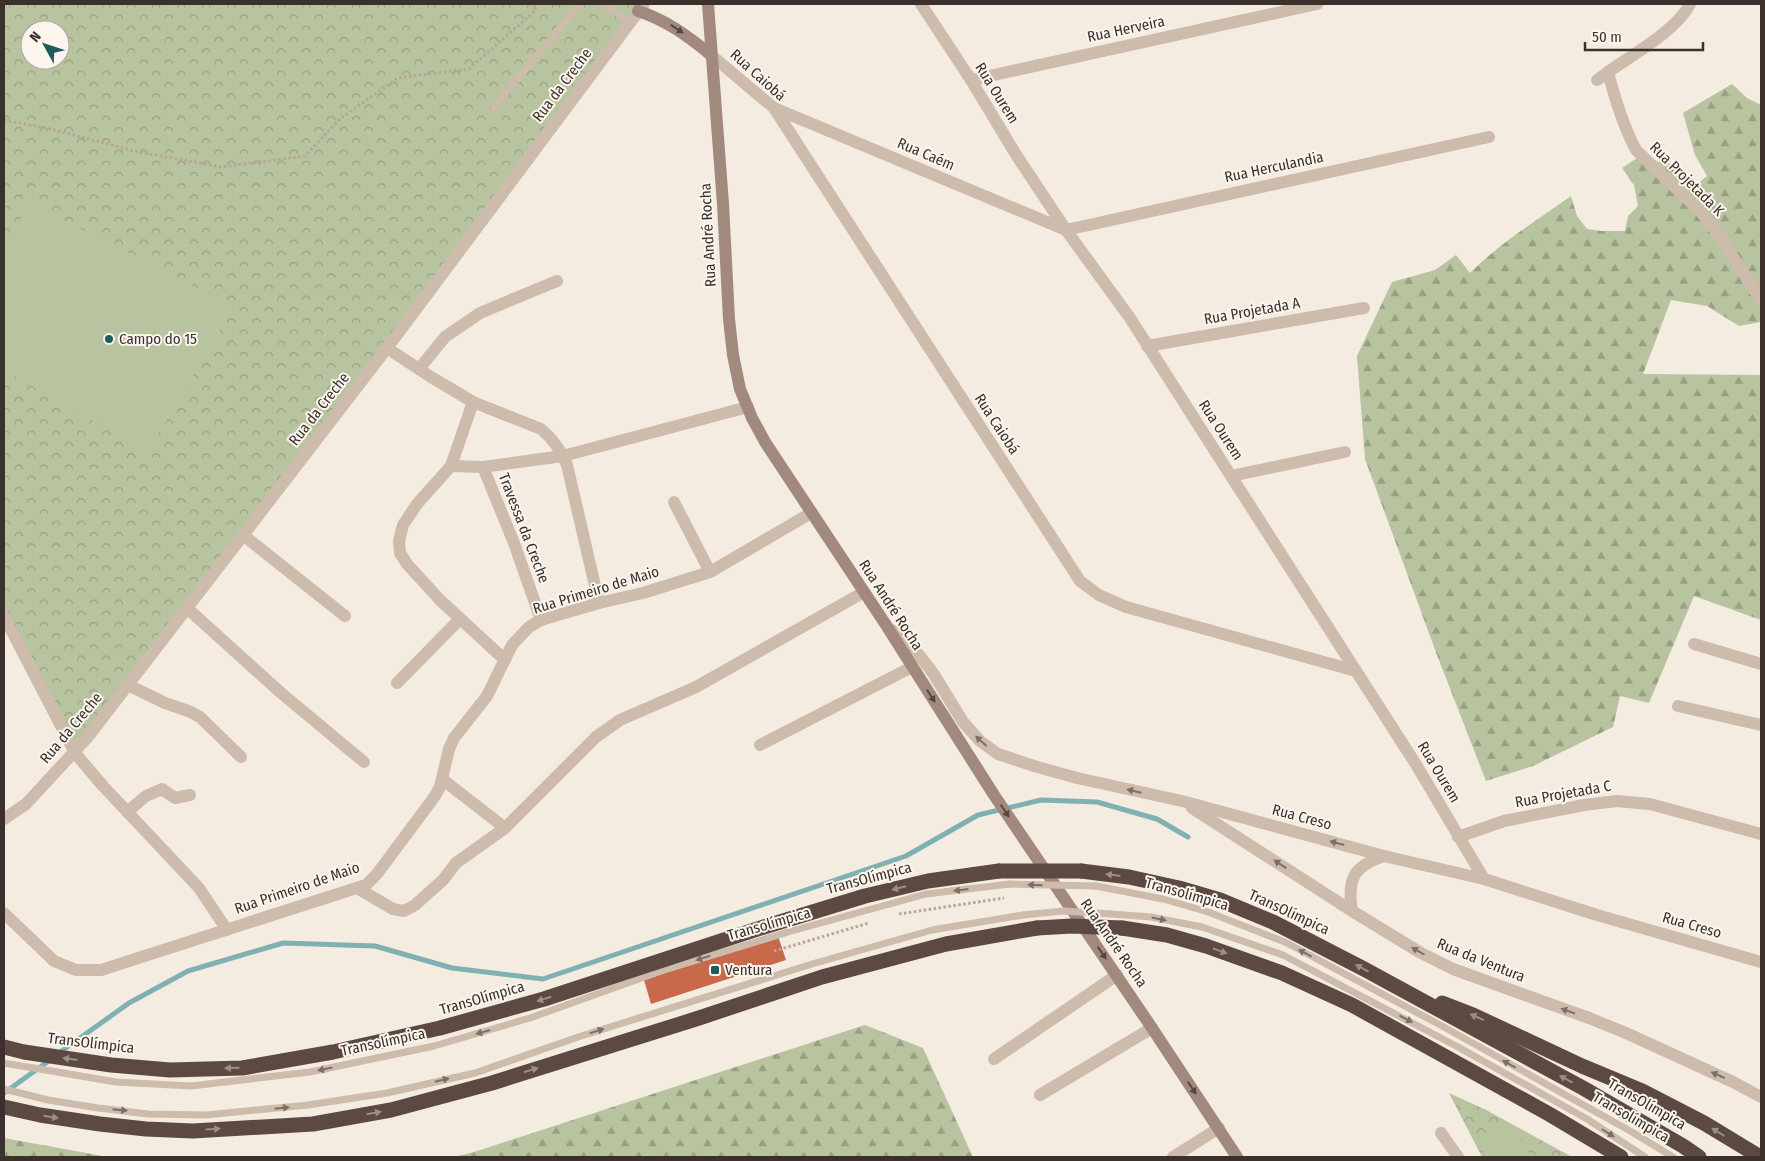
<svg xmlns="http://www.w3.org/2000/svg" width="1765" height="1161" viewBox="0 0 1765 1161" font-family="'Fira Sans Condensed',sans-serif">
<defs>
<pattern id="forest-firs" width="22" height="20" patternUnits="userSpaceOnUse" patternTransform="scale(1.25)"><rect width="22" height="20" fill="#b8c4a0"/><path d="M5 1l3.5 6h-7zM16 11l3.5 6h-7z" fill="#97a083"/></pattern>
<pattern id="park-crowns" width="20" height="18" patternUnits="userSpaceOnUse" patternTransform="scale(1.25)"><rect width="20" height="18" fill="#b8c4a0"/><path d="M2 6a3 3 0 1 1 6 0M12 15a3 3 0 1 1 6 0" fill="none" stroke="#97a083"/></pattern>
</defs>
<rect width="100%" height="100%" fill="#f4ebe1"/>
<g fill="url(#forest-firs)">
<path d="M1732 84 1747 98 1761 105V322L1739 326 1707 306 1671 300 1643 374 1761 375V620L1694 596 1649 703 1620 696 1613 727 1533 766 1486 781 1437 655 1365 459 1357 356 1392 282 1435 270 1456 255 1470 273C1500 243 1536 221 1571 196L1577 216 1587 229 1601 231H1625L1628 216 1638 206 1634 185 1622 168 1637 158 1678 165 1695 186 1707 176 1695 155 1683 113Z"/>
<polygon points="865,1025 923,1048 973,1157 453,1157 474,1152"/>
<polygon points="4,1138 108,1157 4,1157"/>
</g>
<g fill="url(#park-crowns)" fill-rule="evenodd">
<path d="M4 4H649L76 749 4 607ZM30 30H60V60H30Z"/>
<polygon points="1449,1093 1486,1110 1572,1157 1482,1157"/>
</g>
<g fill="#b8c4a0">
<polygon points="30,203 234,307 148,452 4,370 4,245"/>
<polygon points="1510,1124 1532,1157 1486,1157 1480,1147"/>
</g>
<g fill="none" stroke-linecap="round" stroke-linejoin="round">
<g stroke="#7fb0b2" stroke-width="5">
<polyline points="59,1053 129,1003 188,971 283,943 375,946 452,968 543,979 906,856 978,815 1041,800 1097,802 1157,819 1188,837"/>
<polyline points="4,1093 50,1060"/>
</g>
</g>
<polygon fill="#c8694b" points="778,936 786,960 651,1004 644,980"/>
<g fill="none" stroke-linecap="round" stroke-linejoin="round">
<g stroke="#b9a596" stroke-width="3" stroke-dasharray="2.5 2.5" stroke-linecap="butt">
<polyline points="4,120 51,129 134,151 221,167 305,156 341,118 398,78 469,69 536,10 534,4"/>
<polyline points="899,914 1004,898"/>
<polyline points="774,951 869,923"/>
</g>
<g stroke="#cdbbac" stroke-width="7">
<polyline points="604,4 630,22"/>
<polyline points="494,107 580,4"/>
<polyline points="1096,886 1163,899 1208,912 1287,943 1442,1026 1632,1132 1673,1157"/>
<polyline points="1111,914 1151,917 1202,927 1283,955 1458,1047 1587,1119 1645,1157"/>
<polyline points="4,1063 116,1082 191,1086 310,1072 434,1046 530,1018 661,971 788,932 926,894 1010,884"/>
<polyline points="4,1089 48,1100 98,1108 148,1114 206,1115 308,1105 387,1093 475,1073 578,1037 812,964 932,930 1023,915"/>
</g>
<g stroke="#cdbbac" stroke-width="12">
<polyline points="921,4 971,80 1015,153 1066,230 1130,318 1231,476 1417,766 1484,879"/>
<path d="M1690 4C1677 30 1632 55 1608 72 1615 99 1623 126 1636 150L1701 212 1716 231 1761 300"/>
<polyline points="711,55 774,108 1080,581 1099,595 1126,607 1356,671"/>
<polyline points="971,80 1317,4"/>
<polyline points="1597,80 1608,72"/>
<polyline points="774,108 1066,230 1489,137"/>
<polyline points="1147,346 1364,308"/>
<path d="M387 348 431 377 473 402 541 429C553 439 561 450 567 465L599 603"/>
<polyline points="419,369 445,337 480,313 557,281"/>
<polyline points="473,402 451,466 417,504 403,525 399,541 400,553 407,564 440,600 505,660"/>
<polyline points="451,466 483,467 514,543 541,620"/>
<polyline points="483,467 563,456 748,407"/>
<polyline points="1231,476 1345,452"/>
<polyline points="674,502 710,572"/>
<polyline points="243,535 345,616"/>
<polyline points="187,608 280,692 364,762"/>
<polyline points="4,616 75,753 103,786 199,888 227,930"/>
<polyline points="1694,644 1761,664"/>
<polyline points="397,683 460,619"/>
<polyline points="128,685 165,703 191,712 200,717 241,757"/>
<polyline points="1678,706 1761,725"/>
<polyline points="760,745 912,667"/>
<polyline points="442,779 505,828 596,737 620,720 696,687 864,592"/>
<polyline points="127,812 146,796 162,789 175,798 190,795"/>
<polyline points="4,819 26,804 87,738 387,348 644,4"/>
<polyline points="1458,837 1504,821 1584,805 1617,801 1650,804 1761,834"/>
<polyline points="357,888 393,909 404,911 415,905 443,880 456,863 505,828"/>
<polyline points="4,913 54,961 76,970 101,970 366,885 377,874 435,796 440,787 449,749 454,738 487,696 512,645 529,627 541,620 599,603 643,593 710,572 811,513"/>
<polyline points="994,1059 1117,975"/>
<polyline points="1040,1095 1152,1028"/>
<polyline points="1441,1133 1458,1157"/>
<polyline points="1173,1157 1219,1128"/>
</g>
<g stroke="#cdbbac" stroke-width="12">
<polyline points="892,630 919,655 933,673 963,722 980,741 998,754 1034,766 1077,778 1182,801 1384,856 1484,879 1597,915 1761,962"/>
<polyline points="1192,808 1352,911 1421,953 1453,969 1589,1018 1626,1033 1733,1082 1761,1097"/>
<path d="M1352 911C1347 880 1353 866 1384 856"/>
</g>
<g stroke="#a18a7d" stroke-width="12">
<polyline points="708,4 723,204 729,319 733,355 740,389 752,418 765,442 886,625 994,795 1152,1028 1237,1157"/>
<path d="M638 11C666 20 688 36 711 55"/>
</g>
<g stroke="#5c4a42" stroke-width="15">
<polyline points="1081,871 1129,877 1179,888 1220,900 1273,922 1364,969 1583,1088 1683,1146 1699,1157"/>
<polyline points="1122,928 1167,935 1206,946 1282,973 1352,1005 1549,1114 1621,1157"/>
<polyline points="1442,1003 1473,1015 1582,1066 1642,1091 1704,1123 1760,1157"/>
<polyline points="4,1047 24,1052 111,1065 170,1070 242,1068 333,1052 440,1028 544,999 767,926 865,896 928,881 999,871"/>
<polyline points="4,1107 40,1115 100,1124 146,1129 193,1131 313,1124 391,1110 492,1083 699,1018 822,977 946,944 1037,928"/>
</g>
<g stroke="#cdbbac" stroke-width="7">
<polyline points="1010,884 1096,886"/>
<polyline points="1023,915 1063,911 1111,914"/>
</g>
<g stroke="#5c4a42" stroke-width="15">
<polyline points="999,871 1081,871"/>
<polyline points="1037,928 1072,926 1122,928"/>
</g>
</g>
<defs><path id="oneway-solid" d="M-6-.8H1V-3.2L6.5 0L1 3.2V.8H-6Z" transform="scale(1.25)"/></defs>
<g fill="#544640">
<use href="#oneway-solid" transform="translate(677 29) rotate(33)"/>
<use href="#oneway-solid" transform="translate(931 696) rotate(57)"/>
<use href="#oneway-solid" transform="translate(1005 811) rotate(56)"/>
<use href="#oneway-solid" transform="translate(1102 953) rotate(55)"/>
<use href="#oneway-solid" transform="translate(1192 1088) rotate(56)"/>
</g>
<g fill="#7d6f65">
<use href="#oneway-solid" transform="translate(981 741) rotate(-138)"/>
<use href="#oneway-solid" transform="translate(1134 791) rotate(-167)"/>
<use href="#oneway-solid" transform="translate(1337 843) rotate(-165)"/>
<use href="#oneway-solid" transform="translate(1280 864) rotate(-147)"/>
<use href="#oneway-solid" transform="translate(1035 885) rotate(-179)"/>
<use href="#oneway-solid" transform="translate(961 890) rotate(173)"/>
<use href="#oneway-solid" transform="translate(1159 919) rotate(11)"/>
<use href="#oneway-solid" transform="translate(1418 951) rotate(-150)"/>
<use href="#oneway-solid" transform="translate(1305 953) rotate(-152)"/>
<use href="#oneway-solid" transform="translate(703 958) rotate(163)"/>
<use href="#oneway-solid" transform="translate(1568 1011) rotate(-161)"/>
<use href="#oneway-solid" transform="translate(1406 1019) rotate(28)"/>
<use href="#oneway-solid" transform="translate(597 1031) rotate(-17)"/>
<use href="#oneway-solid" transform="translate(483 1032) rotate(164)"/>
<use href="#oneway-solid" transform="translate(1509 1064) rotate(-151)"/>
<use href="#oneway-solid" transform="translate(325 1069) rotate(168)"/>
<use href="#oneway-solid" transform="translate(1718 1075) rotate(-156)"/>
<use href="#oneway-solid" transform="translate(442 1080) rotate(-13)"/>
<use href="#oneway-solid" transform="translate(282 1108) rotate(-6)"/>
<use href="#oneway-solid" transform="translate(120 1110) rotate(6)"/>
<use href="#oneway-solid" transform="translate(1608 1133) rotate(32)"/>
</g>
<g fill="#9c8e87">
<use href="#oneway-solid" transform="translate(1113 875) rotate(-173)"/>
<use href="#oneway-solid" transform="translate(899 888) rotate(166)"/>
<use href="#oneway-solid" transform="translate(1220 951) rotate(20)"/>
<use href="#oneway-solid" transform="translate(1362 968) rotate(-152)"/>
<use href="#oneway-solid" transform="translate(544 999) rotate(163)"/>
<use href="#oneway-solid" transform="translate(1477 1017) rotate(-156)"/>
<use href="#oneway-solid" transform="translate(70 1059) rotate(-172)"/>
<use href="#oneway-solid" transform="translate(232 1068) rotate(179)"/>
<use href="#oneway-solid" transform="translate(531 1070) rotate(-17)"/>
<use href="#oneway-solid" transform="translate(1566 1079) rotate(-152)"/>
<use href="#oneway-solid" transform="translate(374 1113) rotate(-10)"/>
<use href="#oneway-solid" transform="translate(51 1117) rotate(9)"/>
<use href="#oneway-solid" transform="translate(213 1129) rotate(-3)"/>
<use href="#oneway-solid" transform="translate(1718 1132) rotate(-148)"/>
</g>
<g fill="#1f5a5e" stroke="#fbf5ee" stroke-width="2">
<circle cx="109" cy="339" r="5"/>
<rect x="710" y="965" width="10" height="10" rx="2.5"/>
</g>
<g text-anchor="middle" dominant-baseline="central" stroke-width="4" stroke-linejoin="round" paint-order="stroke">
<g font-size="15" fill="#3b302b" stroke="#fbf5ee">
<text transform="translate(1126 29) rotate(-12)">Rua Herveira</text>
<text transform="translate(758 75) rotate(42)">Rua Caiobá</text>
<text transform="translate(562 85) rotate(-53)">Rua da Creche</text>
<text transform="translate(997 93) rotate(58)">Rua Ourem</text>
<text transform="translate(926 154) rotate(23)">Rua Caém</text>
<text transform="translate(1274 167) rotate(-12)">Rua Herculandia</text>
<text transform="translate(1687 179) rotate(45)">Rua Projetada K</text>
<text transform="translate(708 235) rotate(-93)">Rua André Rocha</text>
<text transform="translate(1252 311) rotate(-10)">Rua Projetada A</text>
<text transform="translate(319 409) rotate(-52)">Rua da Creche</text>
<text transform="translate(997 424) rotate(57)">Rua Caiobá</text>
<text transform="translate(1221 430) rotate(57)">Rua Ourem</text>
<text transform="translate(524 528) rotate(69)">Travessa da Creche</text>
<text transform="translate(596 590) rotate(-17)">Rua Primeiro de Maio</text>
<text transform="translate(891 605) rotate(57)">Rua André Rocha</text>
<text transform="translate(71 728) rotate(-50)">Rua da Creche</text>
<text transform="translate(1439 772) rotate(59)">Rua Ourem</text>
<text transform="translate(1563 794) rotate(-10)">Rua Projetada C</text>
<text transform="translate(1302 817) rotate(15)">Rua Creso</text>
<text transform="translate(869 878) rotate(-15)">TransOlímpica</text>
<text transform="translate(297 888) rotate(-19)">Rua Primeiro de Maio</text>
<text transform="translate(1187 894) rotate(16)">Transolímpica</text>
<text transform="translate(1289 912) rotate(25)">TransOlímpica</text>
<text transform="translate(769 924) rotate(-16)">Transolímpica</text>
<text transform="translate(1692 925) rotate(16)">Rua Creso</text>
<text transform="translate(1114 943) rotate(55)">Rua André Rocha</text>
<text transform="translate(1481 960) rotate(22)">Rua da Ventura</text>
<text transform="translate(482 998) rotate(-16)">TransOlímpica</text>
<text transform="translate(383 1042) rotate(-12)">Transolímpica</text>
<text transform="translate(91 1043) rotate(7)">TransOlímpica</text>
<text transform="translate(1647 1104) rotate(30)">TransOlímpica</text>
<text transform="translate(1631 1117) rotate(30)">Transolímpica</text>
</g>
<g font-size="15" fill="#3b302b" stroke="#fbf5ee" text-anchor="start">
<text x="119" y="339">Campo do 15</text>
<text x="725" y="970">Ventura</text>
</g>
</g>
<rect width="1765" height="1161" fill="none" stroke="#3b302b" stroke-width="10"/>
<g transform="translate(45 45) rotate(310)"><circle r="24" fill="#fbf5ee" stroke="#aea6a0"/>
<path d="M0-4L9 19L0 12L-9 19Z" fill="#1f5a5e"/>
<text y="-8" font-size="14" font-weight="bold" text-anchor="middle" fill="#3b302b">N</text>
</g>
<path d="M1585 42v8h118v-8" fill="none" stroke="#3b302b" stroke-width="2.5"/>
<text x="1592" y="42" font-size="15" fill="#3b302b" stroke="#fbf5ee" stroke-width="4" paint-order="stroke">50 m</text>
</svg>
